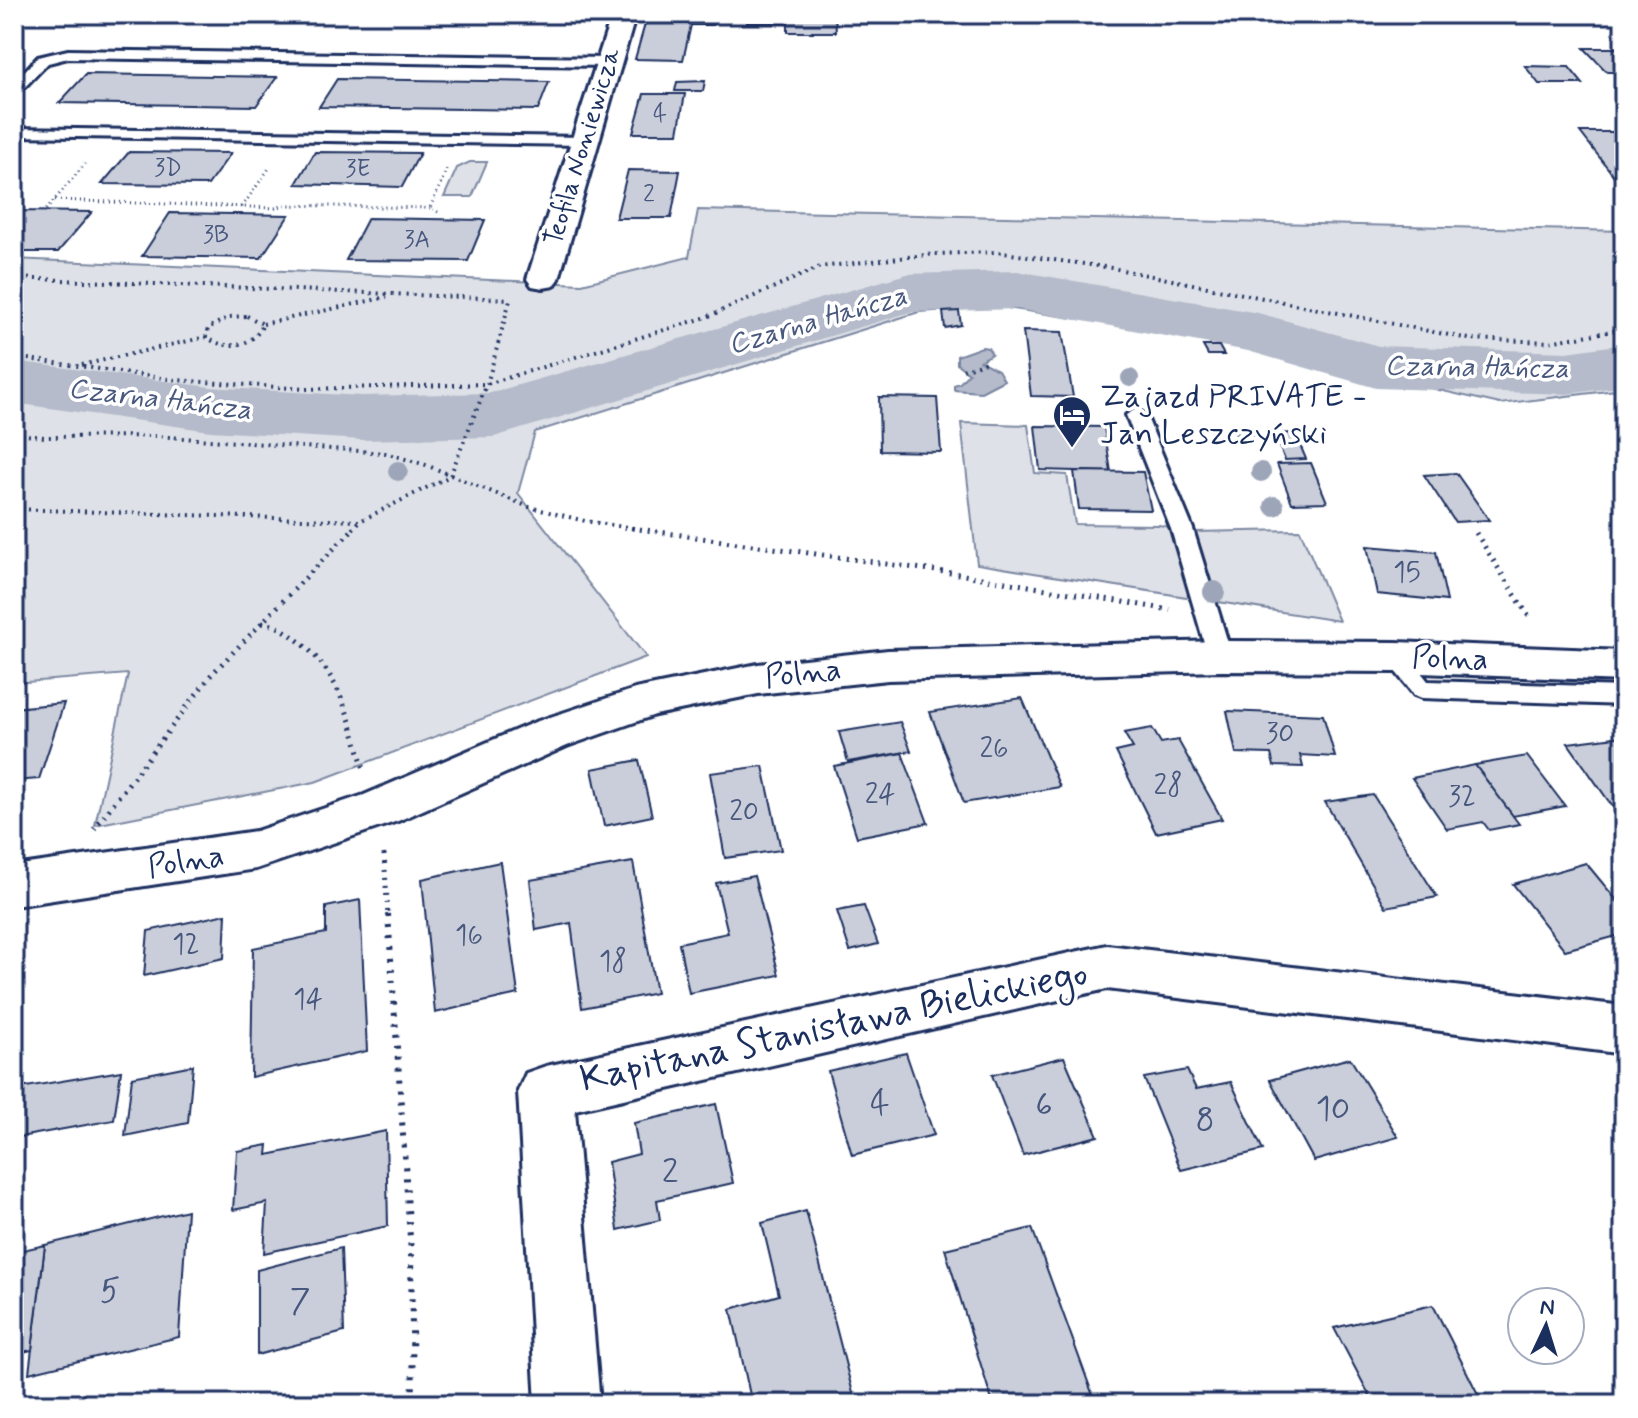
<svg xmlns="http://www.w3.org/2000/svg" width="1638" height="1418" viewBox="0 0 1638 1418" font-family="Mynerve,sans-serif">
<rect width="100%" height="100%" fill="#fff"/>
<filter id="ink" filterUnits="userSpaceOnUse"><feTurbulence type="fractalNoise" baseFrequency=".0125" numOctaves="2"/><feDisplacementMap in="SourceGraphic" scale="16" xChannelSelector="R" yChannelSelector="G"/><feConvolveMatrix kernelMatrix="1 2 1 2 8 2 1 2 1" color-interpolation-filters="sRGB"/></filter>
<g filter="url(#ink)">
<g fill="#dee1e7" stroke="#7c88a2" stroke-width="2">
<polygon points="470,162 487,162 472,197 444,197 457,168"/>
<polygon points="698,210 1624,231 1624,389 1500,404 1224,341 1000,307 919,312 535,432 518,493 646,657 315,782 95,825 128,674 14,683 14,259 582,284 689,257"/>
<polygon points="961,423 1028,425 1035,473 1067,475 1075,524 1159,525 1194,532 1300,530 1339,621 977,564"/>
</g>
<polygon fill="#b5bbca" stroke="#77839f" stroke-width="2" points="982,347 988,348 992,354 980,361 998,370 1004,380 981,392 954,390 954,385 960,383 969,373 957,364 957,356"/>
<g fill="none" stroke-linecap="round" stroke-linejoin="round">
<polygon fill="#b5bbca" fill-rule="evenodd" points="1017,271 1258,313 1379,346 1567,352 1624,344 1624,386 1567,394 1376,388 1248,351 1017,309 911,312 494,437 362,440 210,431 14,403 14,361 210,387 362,396 490,393 907,274"/>
</g>
<g fill="#caceda" stroke="#1b2f5e" stroke-width="2">
<polygon points="748,14 835,14 836,32 788,32 788,23 747,23"/>
<polygon points="647,17 715,18 713,25 691,25 683,60 635,59"/>
<polygon points="1584,48 1624,48 1624,72 1607,72"/>
<polygon points="1525,66 1569,67 1583,84 1539,84"/>
<polygon points="86,74 277,77 256,106 59,103"/>
<polygon points="337,79 549,82 538,110 319,107"/>
<polygon points="705,81 703,91 675,91 677,82"/>
<polygon points="644,94 685,94 678,133 633,133"/>
<polygon points="1580,132 1622,132 1624,180 1617,180"/>
<polygon points="129,152 231,153 208,185 102,184"/>
<polygon points="315,152 420,153 402,187 296,184"/>
<polygon points="628,170 680,171 671,218 616,218"/>
<polygon points="14,211 92,212 58,252 14,252"/>
<polygon points="170,213 289,215 261,258 142,256"/>
<polygon points="368,218 485,220 468,261 346,260"/>
<polygon points="959,311 961,325 945,328 943,312"/>
<polygon points="1023,331 1062,332 1073,397 1031,396"/>
<polygon points="1203,346 1219,346 1224,355 1208,355"/>
<polygon points="879,397 937,398 941,452 880,451"/>
<polygon points="1035,426 1104,427 1111,472 1040,470"/>
<polygon points="1295,433 1306,459 1285,460 1274,434"/>
<polygon points="1311,463 1327,502 1292,503 1277,464"/>
<polygon points="1074,471 1143,472 1151,510 1079,509"/>
<polygon points="1456,473 1489,520 1455,522 1424,475"/>
<polygon points="1367,546 1436,552 1447,601 1377,594"/>
<polygon points="1022,698 1060,787 964,803 930,712"/>
<polygon points="64,703 39,779 14,781 14,708"/>
<polygon points="1227,711 1323,715 1335,757 1300,755 1303,767 1274,766 1271,754 1236,753"/>
<polygon points="900,722 911,751 848,762 839,732"/>
<polygon points="1152,728 1161,743 1178,740 1222,819 1156,833 1116,752 1133,748 1124,733"/>
<polygon points="1624,736 1624,823 1568,743"/>
<polygon points="902,753 928,823 857,837 834,766"/>
<polygon points="1527,756 1565,806 1513,816 1475,765"/>
<polygon points="639,760 652,816 604,826 592,769"/>
<polygon points="1475,765 1513,816 1519,824 1489,830 1483,822 1447,829 1412,778"/>
<polygon points="763,766 781,850 725,858 710,773"/>
<polygon points="1373,795 1437,897 1386,907 1325,802"/>
<polygon points="500,862 518,994 435,1013 422,879"/>
<polygon points="633,862 656,993 582,1008 571,923 536,930 530,880"/>
<polygon points="1586,863 1624,909 1624,934 1565,950 1513,884"/>
<polygon points="754,876 779,975 689,993 679,943 728,933 716,883"/>
<polygon points="360,900 367,1051 251,1077 253,948 326,933 326,907"/>
<polygon points="864,906 878,944 850,951 837,911"/>
<polygon points="226,914 224,958 144,976 148,931"/>
<polygon points="906,1053 934,1135 852,1155 828,1071"/>
<polygon points="1064,1057 1098,1136 1023,1155 992,1075"/>
<polygon points="1350,1058 1398,1137 1314,1161 1270,1080"/>
<polygon points="193,1065 188,1123 125,1136 132,1077"/>
<polygon points="1187,1070 1196,1089 1231,1082 1263,1150 1181,1170 1144,1078"/>
<polygon points="121,1071 114,1120 14,1138 14,1089"/>
<polygon points="716,1104 733,1183 657,1200 660,1220 618,1230 608,1162 639,1154 634,1123"/>
<polygon points="386,1131 388,1226 264,1253 267,1203 233,1210 237,1151 268,1145 267,1155"/>
<polygon points="187,1210 179,1337 29,1373 45,1245"/>
<polygon points="806,1211 854,1397 830,1404 752,1404 731,1309 779,1295 762,1223"/>
<polygon points="1032,1228 1096,1404 993,1404 945,1249"/>
<polygon points="45,1245 32,1350 14,1354 14,1252"/>
<polygon points="341,1248 344,1332 257,1355 257,1270"/>
<polygon points="1433,1305 1483,1404 1374,1404 1334,1328"/>
</g>
<g fill="none" stroke-linecap="round" stroke-linejoin="round">
<g stroke="#1b2f5e" stroke-width="6">
<g id="lane">
<polygon points="68,50 608,58 615,62 608,66 68,58 48,63 19,93 14,94 14,82 38,57"/>
<polygon points="14,128 585,137 592,141 585,145 14,136"/>
<polygon points="1136,409 1146,415 1193,529 1232,656 1228,662 1212,662 1208,656 1171,529 1126,415"/>
<polygon points="1396,649 1404,651 1428,681 1624,687 1624,705 1422,698 1414,695 1384,657 1388,651"/>
</g>
</g>
<g stroke="#1b2f5e" stroke-width="6">
<g id="street">
<polygon points="612,14 636,14 559,279 554,286 543,288 532,286 527,279"/>
<polygon points="1220,641 1396,642 1624,651 1624,681 1396,672 1220,671 888,680 758,694 655,715 567,746 398,821 256,869 14,906 14,866 256,831 364,795 535,722 635,689 758,664 888,650"/>
<polygon points="1107,945 1624,1006 1624,1054 1107,989 575,1110 600,1404 536,1404 518,1091 526,1073 546,1066"/>
</g>
</g>
<g stroke="#1b2f5e" stroke-width="3" stroke-dasharray="1 4" stroke-linecap="butt">
<polyline points="55,200 275,208 285,205 430,208"/>
<polyline points="242,207 270,167"/>
<polyline points="46,210 85,164"/>
<polyline points="438,212 430,208 447,169"/>
</g>
<g stroke="#1b2f5e" stroke-width="4" stroke-dasharray="2 5" stroke-linecap="butt">
<polyline points="14,278 509,299"/>
<path d="M247 316 263 324C254 347 225 351 206 337L208 328 229 317Z"/>
<polyline points="263,324 387,297"/>
<polyline points="14,357 176,380 306,389 487,384 707,317 820,267 935,254 997,252 1112,268 1469,339 1549,342 1624,329"/>
<polyline points="82,365 206,337"/>
<polyline points="963,370 986,362"/>
<polyline points="14,434 45,437 156,436 385,453 426,465 529,507 585,521 638,529"/>
<polyline points="14,509 360,521"/>
<polyline points="353,529 360,521 450,476 487,384 510,300"/>
</g>
<g stroke="#1b2f5e" stroke-width="5" stroke-dasharray="2 6" stroke-linecap="butt">
<polyline points="624,527 958,574 1170,610"/>
<polyline points="1476,533 1531,620"/>
<path d="M262 623C279 625 287 632 300 642 342 676 349 720 364 769"/>
<polyline points="94,829 211,675 355,527"/>
<polyline points="384,854 388,916"/>
</g>
<polyline stroke="#1b2f5e" stroke-width="6" stroke-dasharray="3 8" stroke-linecap="butt" points="388,914 411,1253 413,1404"/>
<use href="#lane" fill="#fff" fill-rule="evenodd"/>
<use href="#street" fill="#fff" fill-rule="evenodd"/>
</g>
<g fill="#9da5b9">
<circle cx="1130" cy="378" r="9"/>
<circle cx="1244" cy="435" r="10"/>
<circle cx="398" cy="471" r="10"/>
<circle cx="1261" cy="472" r="10"/>
<circle cx="1274" cy="506" r="10"/>
<circle cx="1214" cy="592" r="11"/>
</g>
</g>
<defs>
<g id="hotel-pin" transform="scale(2)"><path d="M0 17L-7.5 6A9.5 9.5 0 1 1 7.5 6Z" fill="#1b2f5e" stroke="#fff"/><path d="M-6-4.5h1.5V1H6V5H4.5V3h-9V5H-6ZM-4 0a1.8 1.8 0 1 1 3.6 0ZM.5 0V-2.5h3Q6-2.5 6 0Z" fill="#fff"/></g>
</defs>
<g fill-rule="evenodd">
<use href="#hotel-pin" x="1072" y="415"/>
</g>
<g text-anchor="middle" dominant-baseline="central" stroke-width="7" stroke-linejoin="round" paint-order="stroke">
<g font-size="24" fill="#47577d">
<text x="660" y="114">4</text>
<text x="168" y="168">3D</text>
<text x="358" y="169">3E</text>
<text x="649" y="194">2</text>
<text x="216" y="235">3B</text>
<text x="417" y="240">3A</text>
</g>
<g font-size="26" fill="#1b2f5e" stroke="#fff">
<text transform="translate(583 147) rotate(-73)">Teofila Noniewicza</text>
</g>
<g font-size="28" font-style="italic" fill="#49597e" stroke="#fff">
<text transform="translate(818 321) rotate(-16)">Czarna Hańcza</text>
<text transform="translate(1477 368) rotate(1)">Czarna Hańcza</text>
<text transform="translate(160 400) rotate(7)">Czarna Hańcza</text>
</g>
<g font-size="28" fill="#47577d">
<text x="1407" y="573">15</text>
<text x="1280" y="734">30</text>
<text x="994" y="749">26</text>
<text x="1168" y="786">28</text>
<text x="880" y="795">24</text>
<text x="1462" y="797">32</text>
<text x="744" y="812">20</text>
<text x="469" y="936">16</text>
<text x="186" y="945">12</text>
<text x="613" y="962">18</text>
<text x="308" y="1000">14</text>
</g>
<g font-size="32" fill="#1b2f5e" stroke="#fff" text-anchor="start">
<text x="1100" y="397">Zajazd PRIVATE -<tspan x="1100" dy="37">Jan Leszczyński</tspan></text>
</g>
<g font-size="32" fill="#1b2f5e" stroke="#fff">
<text transform="translate(1450 659) rotate(2)">Polna</text>
<text transform="translate(803 674) rotate(-6)">Polna</text>
<text transform="translate(186 862) rotate(-9)">Polna</text>
</g>
<g font-size="34" fill="#47577d">
<text x="880" y="1103">4</text>
<text x="1044" y="1105">6</text>
<text x="1333" y="1109">10</text>
<text x="1205" y="1120">8</text>
<text x="670" y="1172">2</text>
<text x="110" y="1291">5</text>
<text x="300" y="1301">7</text>
</g>
<g font-size="38" fill="#1b2f5e" stroke="#fff">
<text transform="translate(834 1027) rotate(-12)">Kapitana Stanisława Bielickiego</text>
</g>
</g>
<rect width="1638" height="1418" fill="none" stroke="#fff" stroke-width="48"/>
<rect x="24" y="24" width="1590" height="1370" fill="none" stroke="#1b2f5e" stroke-width="3" filter="url(#ink)"/>
<g transform="translate(1546 1326) rotate(4)"><circle r="38" fill="#ffffff" stroke="#a4acbf" stroke-width="2"/>
<path d="M0-6L14 30L0 20L-14 30Z" fill="#1b2f5e"/>
<text y="-12" font-size="22" font-weight="bold" text-anchor="middle" fill="#1b2f5e">N</text>
</g>
</svg>
